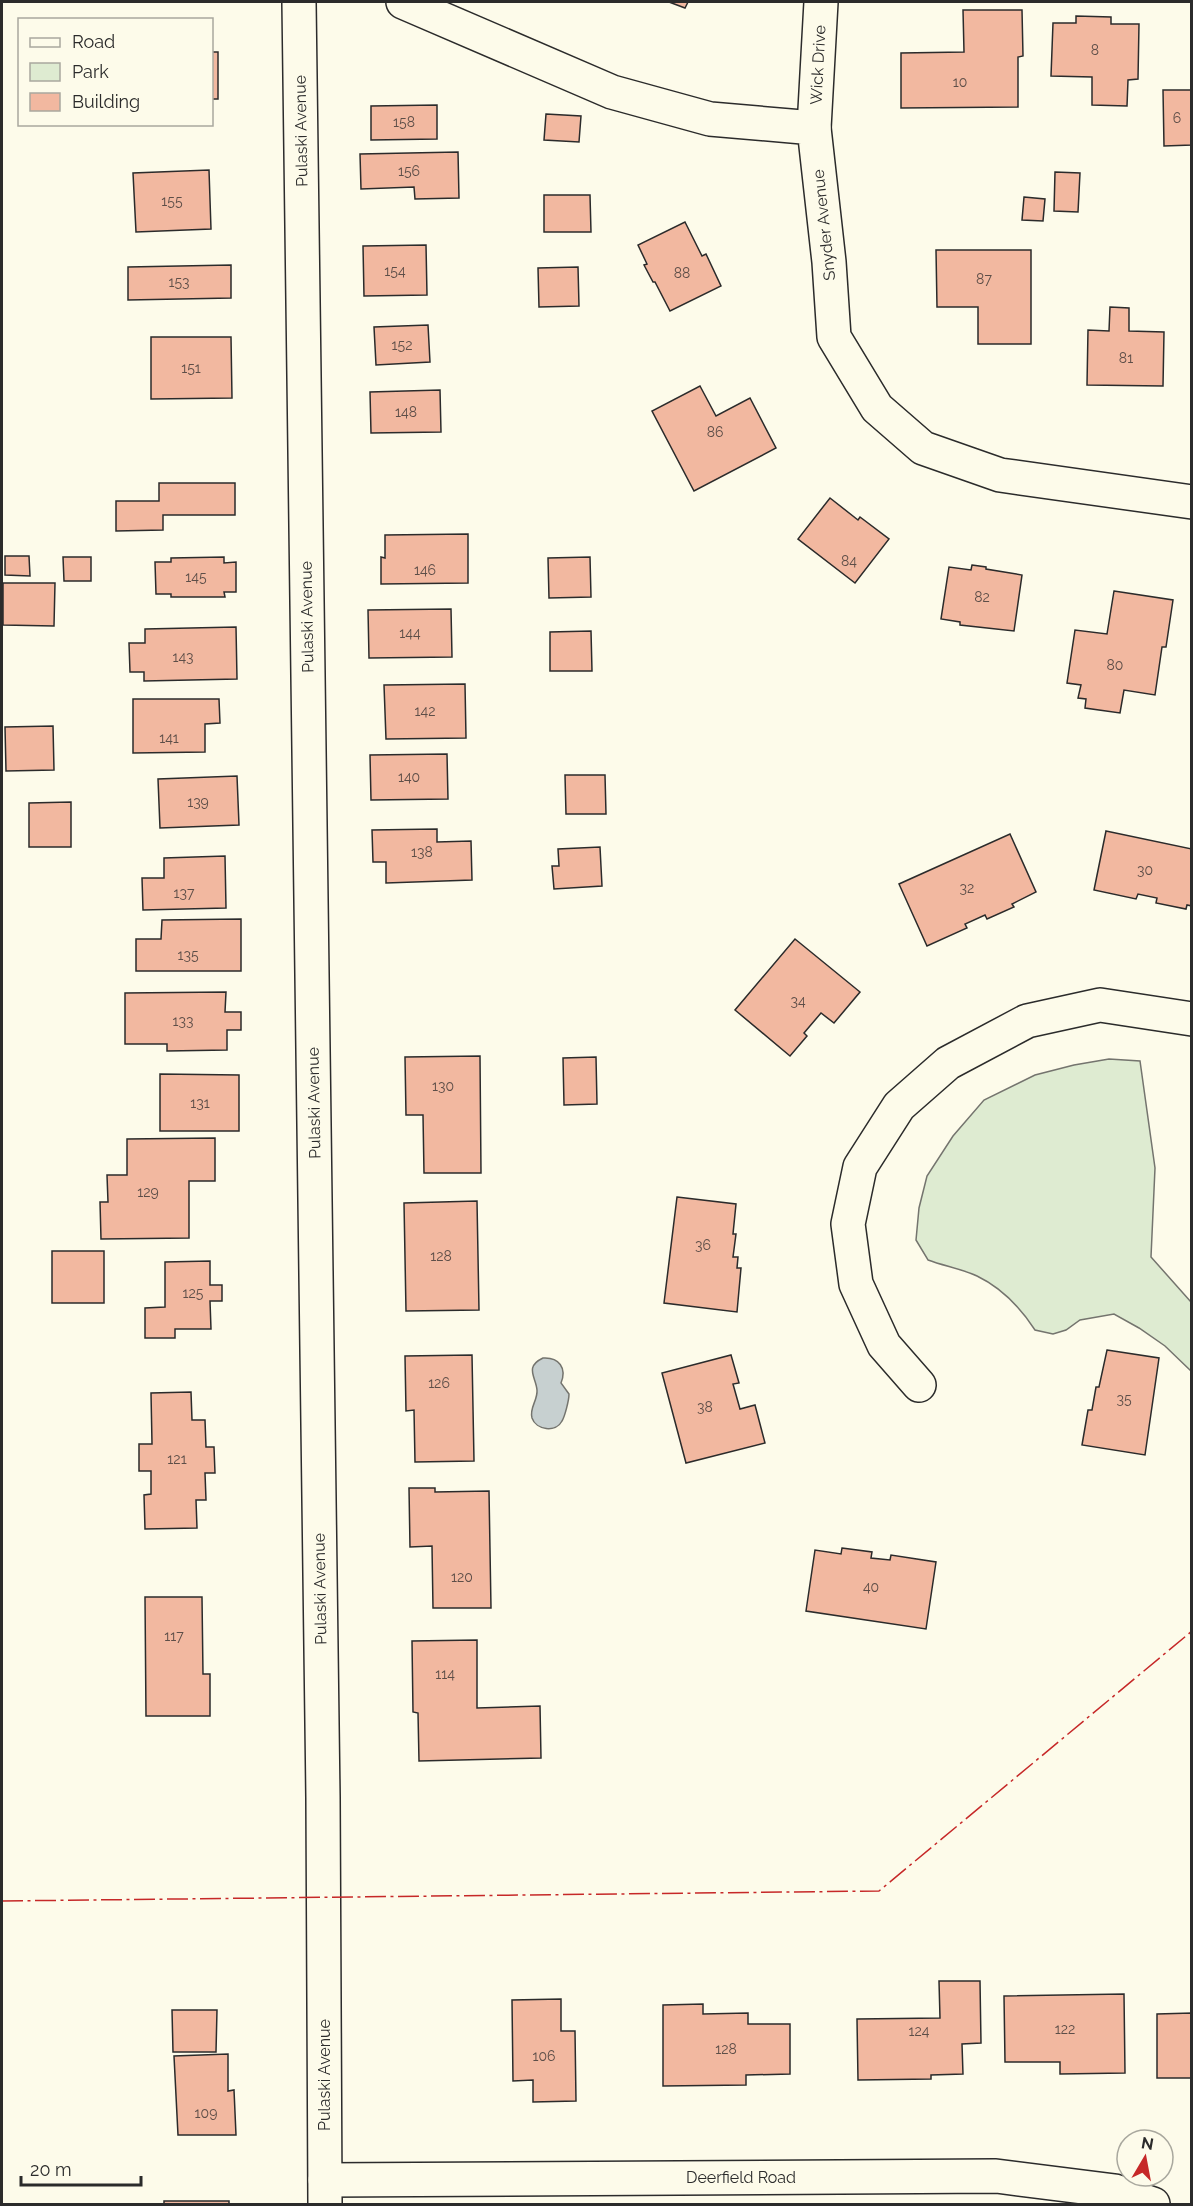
<svg xmlns="http://www.w3.org/2000/svg" width="1193" height="2206" viewBox="0 0 1193 2206" font-family="Raleway,sans-serif">
<rect width="100%" height="100%" fill="#fdfbea"/>
<path fill="#deebd1" stroke="#74746e" stroke-width="1.5" d="M1109 1059 1140 1061 1155 1168 1151 1257 1191 1302V1371L1165 1346 1139 1328 1114 1314 1080 1320 1066 1330 1053 1334 1035 1330C1020 1307 1002 1288 977 1276 962 1269 944 1266 928 1260L916 1240 919 1208 927 1176 953 1136 984 1100 1035 1075 1074 1065Z"/>
<path fill="#c7d0d0" stroke="#74746e" stroke-width="1.5" d="M543 1358C559 1357 567 1368 561 1383L569 1394C569 1400 565 1416 562 1421 556 1433 536 1430 532 1418 529 1408 538 1400 537 1390 536 1377 524 1367 543 1358Z"/>
<g fill="#f2b8a0" stroke="#2b2b2b" stroke-width="1.5">
<polygon points="669,2 688,2 685,8"/>
<polygon points="963,10 1022,10 1023,56 1018,57 1018,107 901,108 901,53 964,52"/>
<polygon points="1076,16 1111,17 1111,24 1139,24 1138,79 1128,80 1127,106 1092,105 1092,77 1051,76 1053,23 1076,23"/>
<rect x="212" y="52" width="6" height="47"/>
<polygon points="1163,90 1192,90 1192,145 1164,146"/>
<polygon points="437,105 437,139 371,140 371,106"/>
<polygon points="546,114 581,116 579,142 544,140"/>
<polygon points="458,152 459,198 415,199 414,187 361,189 360,154"/>
<polygon points="209,170 211,229 136,232 133,173"/>
<polygon points="1055,172 1080,173 1078,212 1054,211"/>
<polygon points="544,195 590,195 591,232 544,232"/>
<polygon points="1024,197 1045,199 1043,221 1022,220"/>
<polygon points="685,222 702,256 706,254 721,286 670,311 655,282 653,282 644,265 647,264 638,245"/>
<polygon points="426,245 427,295 364,296 363,246"/>
<polygon points="936,250 1031,250 1031,344 978,344 978,307 937,307"/>
<polygon points="231,265 231,298 128,300 128,267"/>
<polygon points="578,267 579,306 539,307 538,268"/>
<polygon points="1110,307 1129,308 1129,331 1164,332 1163,386 1087,385 1088,330 1109,331"/>
<polygon points="428,325 430,362 376,365 374,327"/>
<polygon points="151,337 231,337 232,398 151,399"/>
<polygon points="700,386 716,416 750,398 776,448 694,491 652,411"/>
<polygon points="440,390 441,432 371,433 370,392"/>
<polygon points="159,483 235,483 235,515 163,515 163,530 116,531 116,501 159,501"/>
<polygon points="830,498 858,520 860,517 889,539 855,583 798,539"/>
<polygon points="468,534 468,583 381,584 381,557 385,558 385,535"/>
<polygon points="5,556 29,556 30,576 5,575"/>
<polygon points="63,557 91,557 91,581 64,581"/>
<polygon points="224,557 224,563 236,562 236,592 224,592 225,597 171,597 171,594 156,594 155,562 171,562 171,558"/>
<polygon points="590,557 591,597 549,598 548,558"/>
<polygon points="972,565 986,567 986,569 1022,575 1014,631 960,625 960,622 941,619 949,567 971,570"/>
<polygon points="3,583 55,583 54,626 3,625"/>
<polygon points="1114,591 1173,600 1166,647 1162,647 1155,695 1124,690 1120,713 1085,708 1086,699 1078,698 1081,685 1067,683 1075,630 1107,634"/>
<polygon points="451,609 452,657 369,658 368,610"/>
<polygon points="236,627 237,679 144,681 144,672 130,672 129,643 145,643 145,629"/>
<polygon points="591,631 592,671 550,671 550,632"/>
<polygon points="465,684 466,738 386,739 384,685"/>
<polygon points="133,699 219,699 220,723 205,724 205,752 133,753"/>
<polygon points="53,726 54,770 6,771 5,727"/>
<polygon points="447,754 448,799 371,800 370,755"/>
<polygon points="565,775 605,775 606,814 566,814"/>
<polygon points="237,776 239,825 160,828 158,779"/>
<polygon points="71,802 71,847 29,847 29,803"/>
<polygon points="437,829 437,842 471,841 472,880 386,883 386,862 373,862 372,830"/>
<polygon points="1106,831 1192,849 1192,906 1187,905 1186,909 1156,903 1157,898 1138,894 1136,899 1094,890"/>
<polygon points="1010,834 1036,892 1012,904 1014,907 987,919 985,915 965,924 967,928 927,946 899,884"/>
<polygon points="600,847 602,886 554,889 552,866 559,866 558,849"/>
<polygon points="225,856 226,908 143,910 142,878 164,878 164,858"/>
<polygon points="241,919 241,971 136,971 136,939 161,939 162,920"/>
<polygon points="795,939 860,992 834,1023 821,1013 804,1033 807,1036 790,1056 735,1010"/>
<polygon points="226,992 225,1012 241,1012 241,1030 227,1030 227,1050 167,1051 167,1044 125,1044 125,993"/>
<polygon points="480,1056 481,1173 424,1173 423,1115 406,1115 405,1057"/>
<polygon points="596,1057 597,1104 564,1105 563,1058"/>
<polygon points="160,1074 239,1075 239,1131 160,1131"/>
<polygon points="215,1138 215,1181 189,1181 189,1238 101,1239 100,1202 108,1202 107,1175 127,1175 127,1139"/>
<polygon points="677,1197 736,1204 733,1234 736,1234 733,1257 738,1257 737,1268 741,1268 737,1312 664,1303"/>
<polygon points="477,1201 479,1310 406,1311 404,1203"/>
<rect x="52" y="1251" width="52" height="52"/>
<polygon points="210,1261 210,1285 222,1285 222,1301 210,1301 211,1329 175,1329 175,1338 145,1338 145,1308 165,1307 165,1262"/>
<polygon points="1107,1350 1159,1358 1145,1455 1082,1445 1088,1410 1092,1410 1096,1387 1099,1387"/>
<polygon points="472,1355 474,1461 415,1462 414,1410 406,1411 405,1356"/>
<polygon points="731,1355 739,1383 733,1384 740,1409 755,1405 765,1443 686,1463 662,1373"/>
<polygon points="191,1392 192,1420 205,1420 206,1447 214,1447 215,1473 205,1473 206,1500 196,1500 197,1528 145,1529 144,1495 151,1494 151,1471 139,1471 139,1444 152,1444 151,1393"/>
<polygon points="409,1488 435,1488 435,1492 489,1491 491,1608 433,1608 432,1546 410,1547"/>
<polygon points="842,1548 872,1552 871,1558 890,1560 891,1555 936,1562 926,1629 806,1611 815,1550 841,1554"/>
<polygon points="145,1597 202,1597 203,1674 210,1674 210,1716 146,1716"/>
<polygon points="477,1640 477,1708 540,1706 541,1758 419,1761 418,1713 413,1712 412,1641"/>
<polygon points="939,1981 980,1981 981,2043 962,2044 963,2074 931,2075 931,2079 858,2080 857,2019 940,2018"/>
<polygon points="1124,1994 1125,2073 1060,2074 1060,2062 1005,2062 1004,1996"/>
<polygon points="561,1999 561,2031 575,2031 576,2101 533,2102 533,2080 513,2081 512,2000"/>
<polygon points="703,2004 703,2014 748,2013 748,2024 790,2024 790,2074 746,2075 746,2085 663,2086 663,2005"/>
<polygon points="172,2010 217,2010 216,2052 173,2052"/>
<polygon points="1192,2013 1192,2078 1157,2078 1157,2014"/>
<polygon points="228,2054 228,2091 234,2090 236,2135 178,2135 174,2056"/>
<rect x="164" y="2201" width="65" height="3"/>
</g>
<g fill="none" stroke-linecap="round" stroke-linejoin="round">
<g stroke="#2b2b2b" stroke-width="36">
<g id="minor">
<polyline points="299,2 323,1798 325,2204"/>
<polyline points="403,2 612,92 710,119 814,128 829,262 834,337 877,408 923,448 1000,475 1192,502"/>
<polyline points="814,128 821,2"/>
<polyline points="919,1385 884,1345 856,1284 848,1224 860,1167 899,1106 948,1063 1027,1021 1100,1005 1192,1019"/>
<polyline points="325,2180 996,2176 1115,2191 1153,2204"/>
</g>
</g>
<use href="#minor" stroke="#fdfbea" stroke-width="33"/>
<polyline stroke="#c62828" stroke-width="1.5" stroke-dasharray="21 4.5 3 4.5" stroke-linecap="butt" points="2,1901 879,1891 1192,1631"/>
</g>
<g text-anchor="middle" dominant-baseline="central" stroke-width="4.5" stroke-linejoin="round" paint-order="stroke">
<g font-size="14" fill="#5d4e48">
<text x="1095" y="50">8</text>
<text x="960" y="82">10</text>
<text x="1177" y="118">6</text>
<text x="404" y="122">158</text>
<text x="409" y="171">156</text>
<text x="172" y="201">155</text>
<text x="395" y="271">154</text>
<text x="682" y="273">88</text>
<text x="984" y="279">87</text>
<text x="179" y="282">153</text>
<text x="402" y="345">152</text>
<text x="1126" y="358">81</text>
<text x="191" y="368">151</text>
<text x="406" y="412">148</text>
<text x="715" y="432">86</text>
<text x="849" y="561">84</text>
<text x="425" y="570">146</text>
<text x="196" y="577">145</text>
<text x="982" y="597">82</text>
<text x="410" y="633">144</text>
<text x="183" y="657">143</text>
<text x="1115" y="665">80</text>
<text x="425" y="711">142</text>
<text x="169" y="738">141</text>
<text x="409" y="777">140</text>
<text x="198" y="802">139</text>
<text x="422" y="852">138</text>
<text x="1145" y="870">30</text>
<text x="967" y="888">32</text>
<text x="184" y="893">137</text>
<text x="188" y="955">135</text>
<text x="798" y="1001">34</text>
<text x="183" y="1021">133</text>
<text x="443" y="1086">130</text>
<text x="200" y="1103">131</text>
<text x="148" y="1192">129</text>
<text x="703" y="1245">36</text>
<text x="441" y="1256">128</text>
<text x="193" y="1293">125</text>
<text x="439" y="1383">126</text>
<text x="1124" y="1399">35</text>
<text x="705" y="1407">38</text>
<text x="177" y="1459">121</text>
<text x="462" y="1577">120</text>
<text x="871" y="1587">40</text>
<text x="174" y="1636">117</text>
<text x="445" y="1674">114</text>
<text x="1065" y="2029">122</text>
<text x="919" y="2031">124</text>
<text x="726" y="2049">128</text>
<text x="544" y="2056">106</text>
<text x="206" y="2113">109</text>
</g>
<g font-size="16" fill="#2b2b2b" stroke="#fdfbea">
<text transform="translate(818 65) rotate(-87)">Wick Drive</text>
<text transform="translate(301 131) rotate(-91)">Pulaski Avenue</text>
<text transform="translate(824 225) rotate(-96)">Snyder Avenue</text>
<text transform="translate(307 617) rotate(-91)">Pulaski Avenue</text>
<text transform="translate(314 1103) rotate(-91)">Pulaski Avenue</text>
<text transform="translate(320 1589) rotate(-91)">Pulaski Avenue</text>
<text transform="translate(324 2075) rotate(-90)">Pulaski Avenue</text>
<text x="741" y="2177">Deerfield Road</text>
</g>
</g>
<rect width="1193" height="2206" fill="none" stroke="#2b2b2b" stroke-width="6"/>
<rect x="18" y="18" width="195" height="108" fill="#fdfbea" stroke="#a9a89e" stroke-width="1.5"/>
<rect x="30" y="38" width="30" height="9" fill="#fdfbea" stroke="#a9a89e" stroke-width="1.5"/>
<text x="72" y="48" font-size="18" fill="#2b2b2b">Road</text>
<rect x="30" y="63" width="30" height="18" fill="#deebd1" stroke="#a9a89e" stroke-width="1.5"/>
<text x="72" y="78" font-size="18" fill="#2b2b2b">Park</text>
<rect x="30" y="93" width="30" height="18" fill="#f2b8a0" stroke="#a9a89e" stroke-width="1.5"/>
<text x="72" y="108" font-size="18" fill="#2b2b2b">Building</text>
<g transform="translate(1145 2158) rotate(10)"><circle r="28" fill="#fdfbea" stroke="#a9a89e" stroke-width="1.5"/>
<path d="M0-4.5L10 22L0 15L-10 22Z" fill="#c62828"/>
<text y="-9" font-size="16" font-weight="bold" text-anchor="middle" fill="#2b2b2b">N</text>
</g>
<path d="M21 2176v9h120v-9" fill="none" stroke="#2b2b2b" stroke-width="3"/>
<text x="30" y="2176" font-size="18" fill="#2b2b2b" stroke="#fdfbea" stroke-width="4.5" paint-order="stroke">20 m</text>
</svg>
